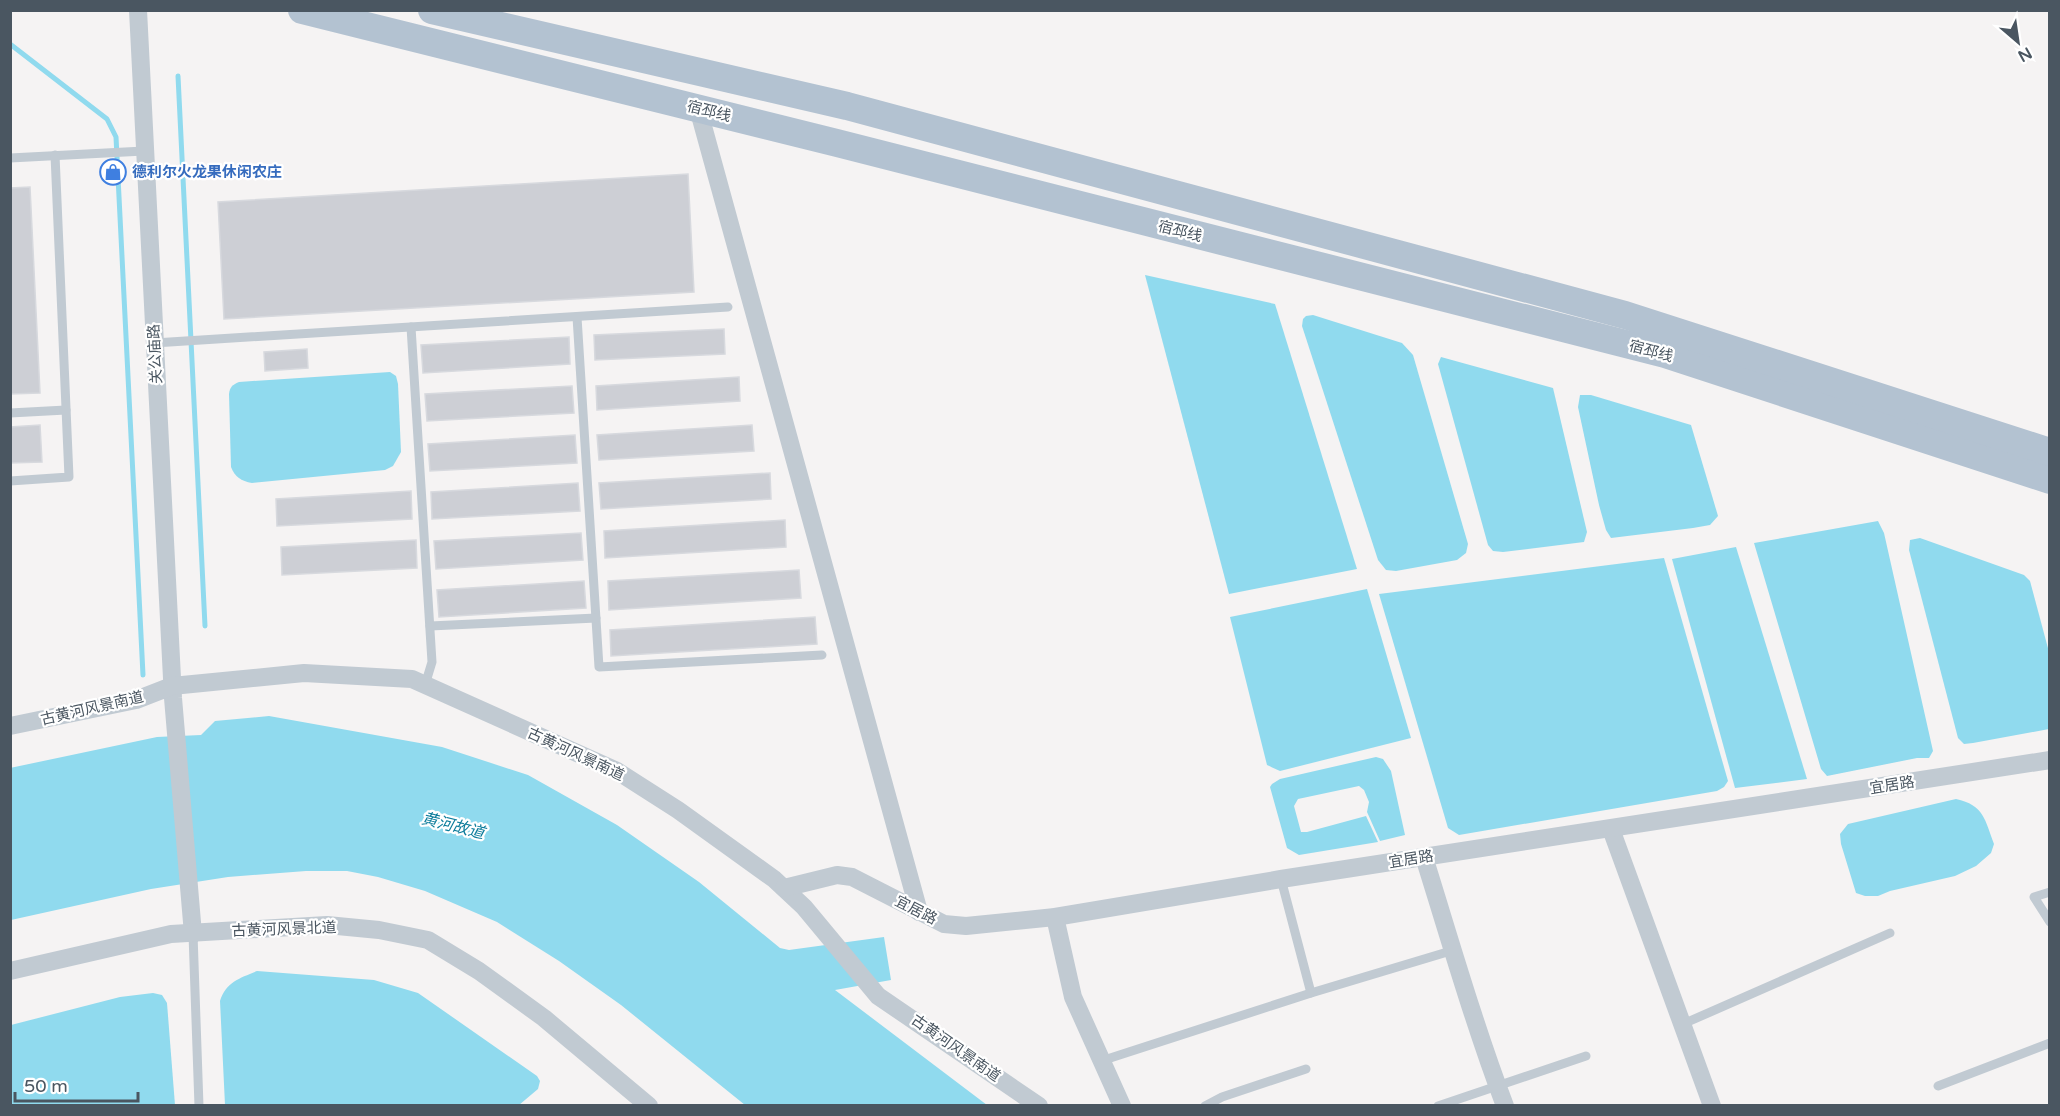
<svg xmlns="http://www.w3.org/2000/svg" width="2060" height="1116" viewBox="0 0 2060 1116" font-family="'Varela Round','Noto Sans SC',sans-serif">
<rect width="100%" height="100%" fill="#f5f3f3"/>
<g fill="#90daee">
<polygon points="1145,275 1275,304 1357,569 1229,594"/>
<polygon points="1313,315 1402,343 1413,355 1468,544 1466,553 1457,560 1396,571 1386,570 1378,560 1302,326 1303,319 1306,316"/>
<polygon points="1441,357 1553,388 1587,532 1584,542 1503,552 1493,551 1488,545 1438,364"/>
<path d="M390 372 396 376 398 384 401 452 393 466 385 470 252 483C241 481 235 477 231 467L229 394C230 387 232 385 239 382Z"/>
<polygon points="1580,395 1591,395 1691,425 1718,516 1710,525 1693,528 1611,538 1606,530 1599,505 1578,407"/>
<polygon points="1878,521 1884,533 1933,751 1929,758 1917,758 1827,776 1821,769 1754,543"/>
<polygon points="1920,538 2024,575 2030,581 2049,652 2049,729 1973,743 1964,744 1958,738 1909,550 1910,540"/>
<polygon points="1736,547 1807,779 1735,788 1672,559"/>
<polygon points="1664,558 1728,781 1724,787 1717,791 1459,835 1448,828 1379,594"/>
<polygon points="1367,589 1411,738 1280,771 1267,765 1230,617"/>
<polygon points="269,716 442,747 528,775 617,825 699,882 780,948 789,950 884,937 891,980 835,990 987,1105 745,1105 621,1005 559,961 497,922 425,891 378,877 347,871 306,871 228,877 151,889 11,920 10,768 157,737 201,735 215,721"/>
<polygon points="1376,757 1383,759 1391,771 1405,835 1380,841 1367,812 1369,802 1364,790 1359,786 1298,799 1294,806 1301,832 1307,832 1366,816 1378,842 1299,855 1287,848 1270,787 1272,784 1280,779"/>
<path d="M1956 799C1984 805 1985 820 1994 844L1991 853 1976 866 1955 876 1890 891 1878 896H1865L1856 893 1841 844 1840 834 1848 824Z"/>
<path d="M257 971 374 980 418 993 537 1076 540 1081 538 1089 519 1105H225L220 1001C226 982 240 978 257 971Z"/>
<polygon points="153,993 162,995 167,1003 175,1105 11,1105 11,1025 120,997"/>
</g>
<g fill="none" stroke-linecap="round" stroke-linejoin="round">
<g stroke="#90daee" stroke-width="5">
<polyline points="10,44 107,119 116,137 143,675"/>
<polyline points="178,76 205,626"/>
</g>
</g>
<g fill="#cdcfd5" stroke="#d7d9de" stroke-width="1.5">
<polygon points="688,174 694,292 224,319 218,202"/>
<polygon points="30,187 40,393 10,394 10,188"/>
<polygon points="724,329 725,354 595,360 594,335"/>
<polygon points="569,337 570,364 423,373 421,345"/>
<polygon points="307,349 308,368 265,371 264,352"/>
<polygon points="739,377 740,401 597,410 596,386"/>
<polygon points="572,386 574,413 427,421 425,394"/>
<polygon points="40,425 42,462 10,463 10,427"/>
<polygon points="752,425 754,451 599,460 597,435"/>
<polygon points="575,435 577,463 430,471 428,444"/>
<polygon points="770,473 771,499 601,509 599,483"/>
<polygon points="578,483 580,511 432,519 431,492"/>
<polygon points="411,491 412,519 277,526 276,499"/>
<polygon points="785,520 786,547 605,558 604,531"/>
<polygon points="581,533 583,560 436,569 434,541"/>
<polygon points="416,540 417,568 282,575 281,547"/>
<polygon points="799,570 801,598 609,610 608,581"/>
<polygon points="584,581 586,608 439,617 437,590"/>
<polygon points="815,617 817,644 611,656 610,630"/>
</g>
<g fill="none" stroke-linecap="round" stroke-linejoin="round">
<g stroke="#c1cad2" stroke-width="9">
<polyline points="10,158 144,151"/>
<polyline points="577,317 599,667 822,655"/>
<polyline points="411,327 432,662 425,685"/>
<polyline points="154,343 728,307"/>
<polyline points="10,413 66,410"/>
<polyline points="10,481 69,477 55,155"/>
<polyline points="430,626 596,618"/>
<polyline points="1281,879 1311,993"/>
<polyline points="2050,892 2034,897 2050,922"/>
<polyline points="193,934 199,1106"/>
<polyline points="1683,1024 1890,933"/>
<polyline points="1101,1061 1311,993 1454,950"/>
<polyline points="1938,1086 2050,1043"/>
<polyline points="1205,1106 1222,1097 1306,1069"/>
<polyline points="1438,1106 1586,1056"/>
</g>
<g stroke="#c1cad2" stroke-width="18">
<polyline points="138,10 173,698 193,934"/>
<polyline points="698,108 919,912"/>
<polyline points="10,726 136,700 172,686 304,673 412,679 617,771 678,810 774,879 804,907 878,996 1039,1106"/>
<polyline points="1611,829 1712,1106"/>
<path d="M1424 857C1450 940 1474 1024 1505 1106"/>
<polyline points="784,888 837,875 852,877 944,924 966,926 1055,917 1281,879 2050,760"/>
<polyline points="1055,917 1073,997 1122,1106"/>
<polyline points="10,971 171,934 327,925 379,930 428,940 479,971 544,1018 649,1106"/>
</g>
<g stroke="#b3c2d1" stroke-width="28">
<polyline points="302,10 837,143 1665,354 2050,480"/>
<polyline points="432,10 847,106 1625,315 2050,452"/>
</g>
</g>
<defs>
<g id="shop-ring" transform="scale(1.35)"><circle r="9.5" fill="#fff" stroke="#3f7fe0" stroke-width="1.5"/><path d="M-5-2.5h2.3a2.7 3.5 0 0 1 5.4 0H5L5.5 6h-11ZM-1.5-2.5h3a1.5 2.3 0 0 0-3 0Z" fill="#3f7fe0"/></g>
</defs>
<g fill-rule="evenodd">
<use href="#shop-ring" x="113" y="172"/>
</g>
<g text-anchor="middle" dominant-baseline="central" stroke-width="4.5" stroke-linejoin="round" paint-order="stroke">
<g font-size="15" fill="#4a5661" stroke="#fff">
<text transform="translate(709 111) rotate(14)">宿邳线</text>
<text transform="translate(1180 231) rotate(14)">宿邳线</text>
<text transform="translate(1651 351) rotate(15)">宿邳线</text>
<text transform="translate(155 354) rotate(-93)">关公庙路</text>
<text transform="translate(92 708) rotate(-13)">古黄河风景南道</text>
<text transform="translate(576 754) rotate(25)">古黄河风景南道</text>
<text transform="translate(1892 785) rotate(-9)">宜居路</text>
<text transform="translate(1411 859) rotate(-9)">宜居路</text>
<text transform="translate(916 910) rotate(27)">宜居路</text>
<text transform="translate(284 929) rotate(-2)">古黄河风景北道</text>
<text transform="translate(956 1048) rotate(35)">古黄河风景南道</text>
</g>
<g font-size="15" font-weight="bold" fill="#366cbe" stroke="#fff" text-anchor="start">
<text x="132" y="172">德利尔火龙果休闲农庄</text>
</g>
<g font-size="16" font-style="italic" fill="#0c7c9b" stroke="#fff">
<text transform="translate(453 826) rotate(14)">黄河故道</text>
</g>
</g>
<rect width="2060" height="1116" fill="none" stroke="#4a5661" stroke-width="24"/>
<g transform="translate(2018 42) rotate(151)" stroke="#ffffff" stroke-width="4.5" paint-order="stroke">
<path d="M0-4.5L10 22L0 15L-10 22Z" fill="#4a5661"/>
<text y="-9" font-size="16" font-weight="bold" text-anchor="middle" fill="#4a5661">N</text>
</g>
<path d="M15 1092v9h123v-9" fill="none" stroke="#4a5661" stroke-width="3"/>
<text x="24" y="1092" font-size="18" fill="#4a5661" stroke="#ffffff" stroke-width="4.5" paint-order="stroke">50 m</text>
</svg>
